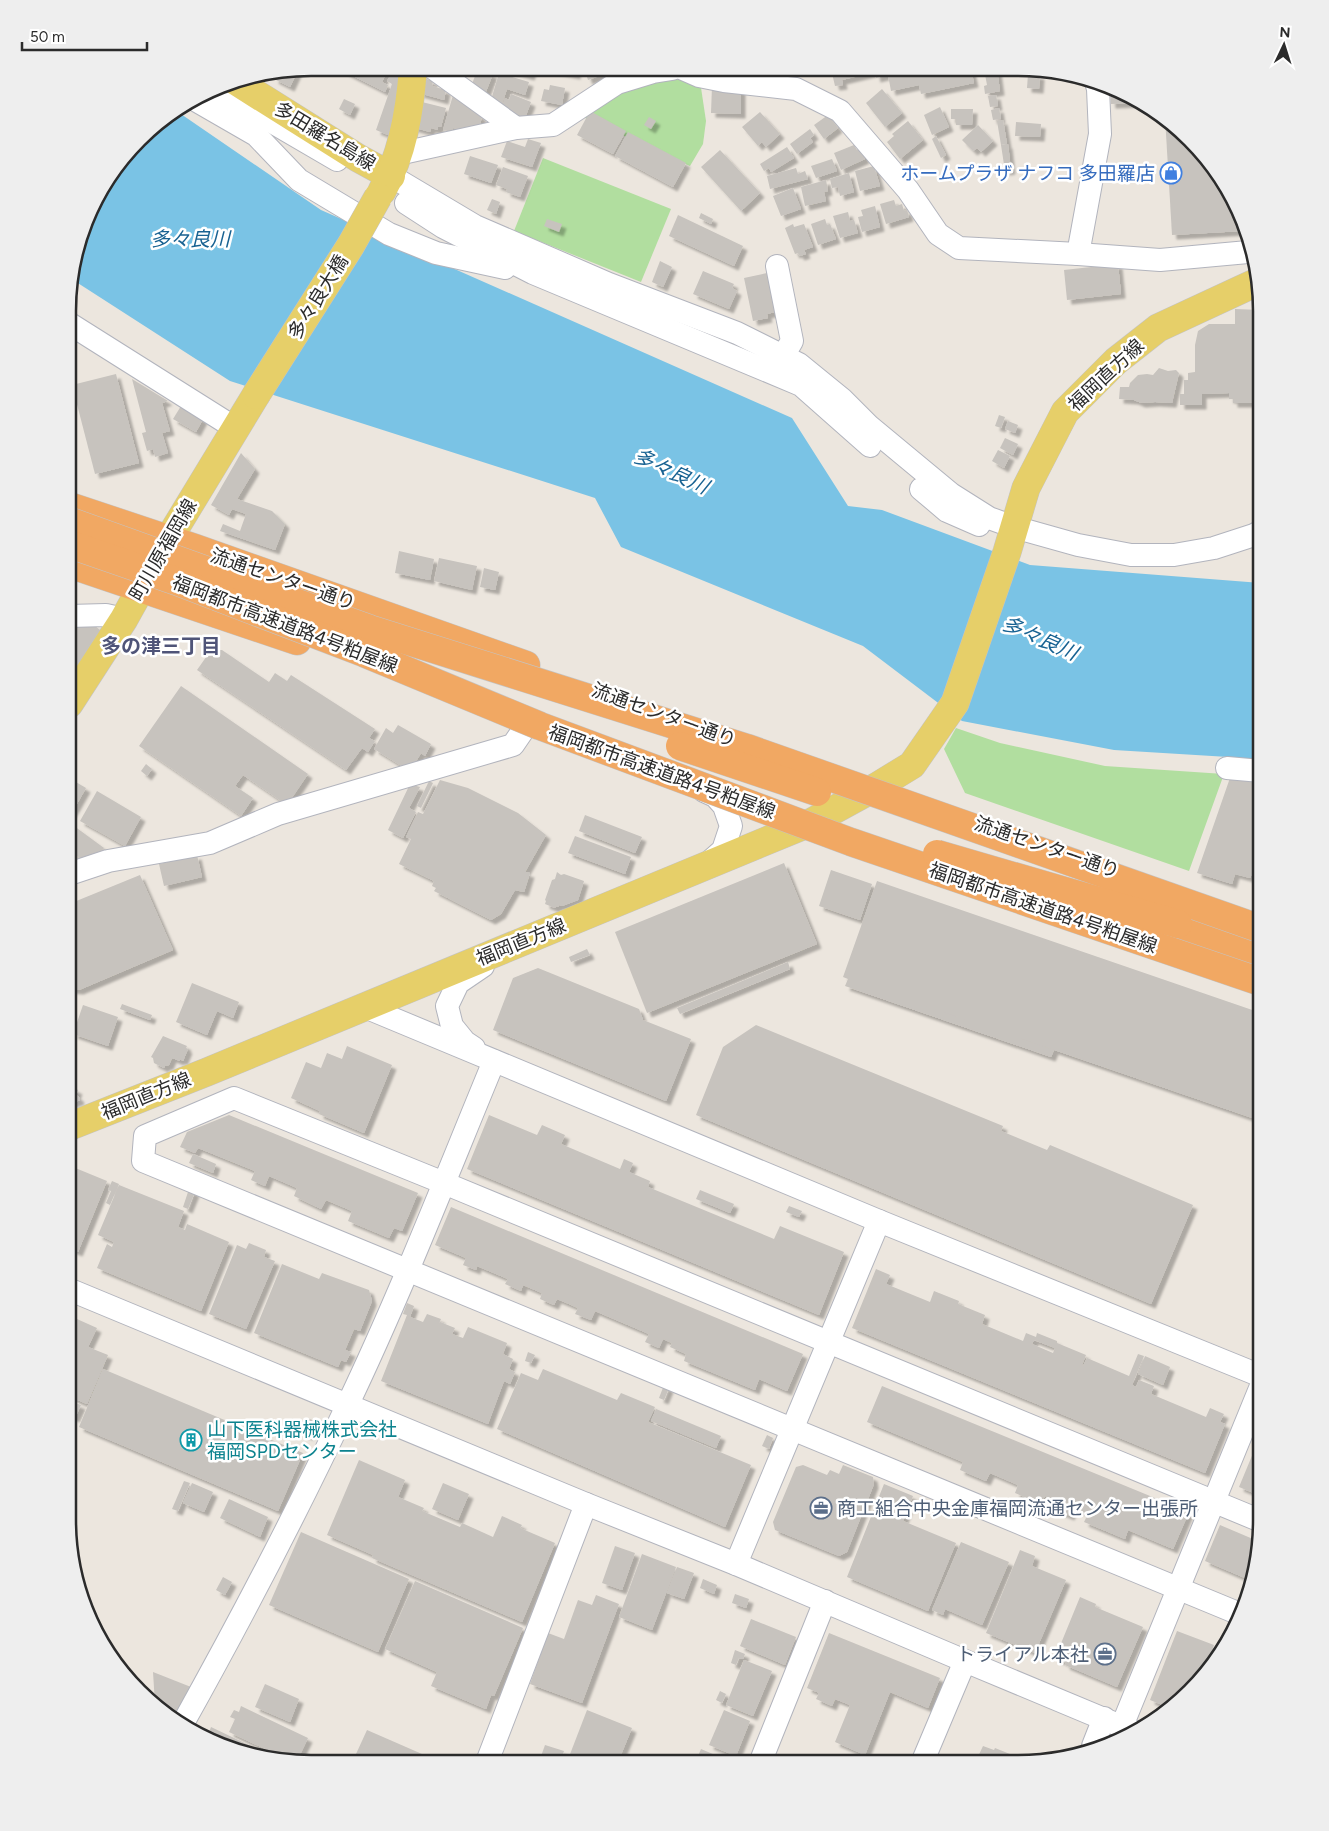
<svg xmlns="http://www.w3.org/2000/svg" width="1329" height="1831" viewBox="0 0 1329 1831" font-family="Figtree,'Noto Sans JP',sans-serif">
<defs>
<filter id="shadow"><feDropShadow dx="4.5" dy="4.5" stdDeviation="1" flood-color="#0004"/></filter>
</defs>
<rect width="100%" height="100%" fill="#ece6de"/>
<g fill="#b1de9f">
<polygon points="681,79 700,81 706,121 703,144 690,166 583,117 608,98 644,84"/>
<polygon points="543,158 671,209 641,282 514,231"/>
<polygon points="956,728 1000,743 1105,766 1224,774 1189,871 965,793 944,749"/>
</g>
<polygon fill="#7ac3e5" points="178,112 321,210 792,418 848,506 882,510 1030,565 1261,583 1261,759 1114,750 962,721 863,646 621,547 595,498 230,381 70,278 100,190 151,128"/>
<g fill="#c7c3be" fill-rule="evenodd" filter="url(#shadow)">
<polygon points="347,68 384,68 388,70 382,82 388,85 385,92 345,72"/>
<polygon points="478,68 493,74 483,99 469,92"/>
<polygon points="502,68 533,68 530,76"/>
<polygon points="540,68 577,68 576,75"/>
<polygon points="584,68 609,68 610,72 588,80"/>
<polygon points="831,69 971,69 974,83 921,94 919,85 891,91 888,75 876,78 875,72 842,80 843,85 835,86"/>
<polygon points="984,69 997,69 1000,91 985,94 984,86 987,85"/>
<polygon points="298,70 290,87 274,79 277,73"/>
<polygon points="392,73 406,77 388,135 376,130 392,84 387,81"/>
<polygon points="499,73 529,82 525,95 507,89 502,104 491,100"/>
<polygon points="1028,74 1040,75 1039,89 1027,88"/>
<polygon points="423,78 433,81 432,86 446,90 444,100 419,93"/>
<polygon points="550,85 565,88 562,105 541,101 544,89 549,90"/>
<polygon points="712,86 741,87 741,114 711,113"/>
<polygon points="1110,86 1135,100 1135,103 1111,104"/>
<polygon points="882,89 902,113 885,127 866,103"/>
<polygon points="511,94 531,102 525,118 521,116 519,121 500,113 505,98 509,100"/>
<polygon points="453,95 482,117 479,128 467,131 453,128 452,132 443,130"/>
<polygon points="996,95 998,106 990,107 988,96"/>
<polygon points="344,99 355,104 350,115 339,109"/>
<polygon points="418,101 446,108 441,127 438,127 438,130 431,128 430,132 412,127"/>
<polygon points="940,107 949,127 932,135 924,115"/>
<polygon points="999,108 1001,119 993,120 991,110"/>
<polygon points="951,109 973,109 972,125 956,125 956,119 951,119"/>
<polygon points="590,111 626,131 613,154 577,135"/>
<polygon points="760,112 780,134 766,147 762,142 758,146 742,127"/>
<polygon points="828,115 838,128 824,139 814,125"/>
<polygon points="649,117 656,121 651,129 644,125"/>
<polygon points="1165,117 1201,151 1236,204 1243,231 1172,235"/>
<polygon points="1003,120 1007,144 1001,145 997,121"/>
<polygon points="908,121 923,140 900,159 887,142 894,136 892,134"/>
<polygon points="1016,122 1041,124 1040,137 1015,136"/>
<polygon points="978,125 993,141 981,152 977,148 973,151 962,140"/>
<polygon points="810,129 814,135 810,138 813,142 797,154 790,144"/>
<polygon points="628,132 686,163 673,187 615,156"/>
<polygon points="936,136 946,155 941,158 932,139"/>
<polygon points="528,139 541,143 532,167 501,157 507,141 525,147"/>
<polygon points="1008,144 1011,170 1005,171 1001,145"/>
<polygon points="854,145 857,150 861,149 865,159 841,170 834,153"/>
<polygon points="787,147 794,158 771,172 769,168 764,171 760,164"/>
<polygon points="720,150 760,193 741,211 701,167"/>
<polygon points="470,156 498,165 491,183 464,174"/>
<polygon points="832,159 837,171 816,178 811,166"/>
<polygon points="874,166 880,186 860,191 855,171"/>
<polygon points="503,167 528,176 520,197 506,192 507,189 496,185"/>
<polygon points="796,168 798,174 805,171 808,179 770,189 767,176"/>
<polygon points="849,173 854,192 840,196 838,187 832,188 830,179"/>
<polygon points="826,180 828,191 824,192 826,201 805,206 801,187"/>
<polygon points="793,188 801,209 781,216 773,196"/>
<polygon points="492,199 500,202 496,214 487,210"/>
<polygon points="894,200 896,206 902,204 904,211 907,210 909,217 886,224 880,204"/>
<polygon points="875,206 880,227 862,232 858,217 863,216 861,210"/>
<polygon points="848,212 850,221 854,220 858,233 840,238 833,216"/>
<polygon points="701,213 713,219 711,224 699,218"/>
<polygon points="678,215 743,246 734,266 669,236"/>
<polygon points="547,219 562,224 559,232 544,226"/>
<polygon points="825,219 827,225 830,224 836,239 818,245 811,224"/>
<polygon points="793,224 794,227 804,224 813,247 804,250 806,254 800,256 798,253 795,254 785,228"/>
<polygon points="660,261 672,267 663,287 652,282"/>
<polygon points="1118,264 1121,294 1067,300 1064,270"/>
<polygon points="703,271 734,284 732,288 737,291 729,309 693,294"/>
<polygon points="767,273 775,312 767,314 768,318 753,321 744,278"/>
<polygon points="1235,309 1261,310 1261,397 1256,397 1256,403 1233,403 1233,399 1229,399 1229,393 1202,394 1202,405 1180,405 1180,394 1184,394 1184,380 1188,380 1188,373 1195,372 1195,345 1198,331 1209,324 1235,324"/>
<polygon points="1159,368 1168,371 1176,370 1179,373 1172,403 1155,402 1141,403 1134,400 1119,399 1120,387 1129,387 1130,383 1138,375 1147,374 1153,375"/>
<polygon points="116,374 139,463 95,474 72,385"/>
<polygon points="132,379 168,401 162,403 170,431 162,433 168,453 155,457 153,449 147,451 142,433 146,432"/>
<polygon points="181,406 203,419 196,432 173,419"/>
<polygon points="999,415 1005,417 1001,428 995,426"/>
<polygon points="1008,421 1018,425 1015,433 1005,429"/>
<polygon points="1005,438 1018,444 1013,455 1000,448"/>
<polygon points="998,450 1010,456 1004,468 992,461"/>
<polygon points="241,453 255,469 237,499 272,511 285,524 275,550 220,531 223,524 240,531 246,514 232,509 229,515 211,505"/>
<polygon points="399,551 434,559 430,580 395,573"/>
<polygon points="439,558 477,566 472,590 434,581"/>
<polygon points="484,568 499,572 495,590 480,587"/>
<polygon points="69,624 93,624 102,632 69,677"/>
<polygon points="211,650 222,650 269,682 275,673 287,681 291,675 375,729 369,738 375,741 368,752 362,748 346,770 197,670"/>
<polygon points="181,686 308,774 287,805 243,775 235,786 253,798 241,816 139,746"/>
<polygon points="398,725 431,744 425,756 421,753 414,765 405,768 374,749 386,728 393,733"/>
<polygon points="146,764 152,769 147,776 141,771"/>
<polygon points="1231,775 1257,784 1255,791 1261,793 1261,875 1253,872 1250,878 1235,874 1232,884 1197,873"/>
<polygon points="69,778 86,788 69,818"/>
<polygon points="440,780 468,788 518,813 546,835 525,872 530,873 524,892 515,890 501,914 491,920 434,891 436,888 432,886 434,881 399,864 411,839 406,837 418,812 423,814"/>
<polygon points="429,781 433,783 421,808 417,806"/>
<polygon points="410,784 420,787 409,808 416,812 403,838 388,830"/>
<polygon points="97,791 141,817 125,846 80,821"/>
<polygon points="585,815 642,837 635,853 579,831"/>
<polygon points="74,826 104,848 97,857 83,860 69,850 69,834"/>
<polygon points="575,836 631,857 625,874 568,853"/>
<polygon points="197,855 202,877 164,886 159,864"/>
<polygon points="784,863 817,944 647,1013 615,932"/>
<polygon points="831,870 872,884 860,920 819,906"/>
<polygon points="557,872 561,875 564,874 584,881 578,900 562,906 559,905 558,907 556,906 555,908 545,904 546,901 545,900 552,880 555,879"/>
<polygon points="140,875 173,950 79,990 68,989 69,904"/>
<polygon points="877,881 1261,1013 1261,1121 897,996 1054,1050 1051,1057 845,986 848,979 843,977"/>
<polygon points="587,949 590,955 571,962 569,957"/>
<polygon points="788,962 790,969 680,1014 677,1008"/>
<polygon points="538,968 639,1009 643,1020 691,1039 666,1101 493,1030 513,978"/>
<polygon points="192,983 239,1002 233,1018 217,1011 207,1035 176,1022"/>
<polygon points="122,1004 152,1015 150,1020 120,1009"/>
<polygon points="83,1005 118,1017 108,1046 73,1034"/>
<polygon points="756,1025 1003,1126 1001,1131 1047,1150 1050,1145 1193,1205 1151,1304 696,1115 723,1047"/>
<polygon points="163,1036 187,1046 186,1048 188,1049 183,1061 180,1059 180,1061 172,1058 169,1065 165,1066 164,1068 154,1063 153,1058 151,1057"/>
<polygon points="347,1046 392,1065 364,1133 319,1114 320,1111 291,1098 306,1062 321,1068 327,1053 342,1059"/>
<polygon points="68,1085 78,1090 76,1095 79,1097 80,1100 68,1105"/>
<polygon points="229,1115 418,1193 402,1231 394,1228 389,1238 348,1221 352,1211 326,1200 321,1209 294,1196 297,1188 269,1176 265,1186 251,1180 255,1171 198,1148 195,1153 180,1147 187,1132"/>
<polygon points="489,1115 537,1135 542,1125 565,1135 561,1144 620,1169 624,1159 633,1163 629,1172 650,1181 648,1187 774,1239 780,1226 844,1252 819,1315 467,1169"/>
<polygon points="193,1154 216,1164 213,1173 189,1163"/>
<polygon points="68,1165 107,1181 78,1252 68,1248"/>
<polygon points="112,1181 119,1184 110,1205 106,1203 111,1191 108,1190"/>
<polygon points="119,1185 184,1211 178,1227 185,1230 187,1224 229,1242 201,1311 97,1268 107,1244 112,1247 114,1242 98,1235"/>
<polygon points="189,1189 195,1192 188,1209 183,1207"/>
<polygon points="700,1190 734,1204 730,1213 696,1199"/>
<polygon points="789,1206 802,1211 799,1217 786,1212"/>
<polygon points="451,1207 803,1354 787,1391 759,1379 755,1390 684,1361 686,1354 670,1347 672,1343 663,1339 659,1348 645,1342 649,1334 595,1311 591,1320 575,1314 578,1308 569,1304 557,1299 554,1305 540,1299 542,1293 523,1285 521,1291 505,1284 508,1279 477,1266 476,1270 463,1265 466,1258 435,1245"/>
<polygon points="249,1243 266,1250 264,1257 275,1261 246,1329 209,1314 237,1245 246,1249"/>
<polygon points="282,1264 319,1279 322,1273 369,1290 372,1301 360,1331 354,1329 345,1350 351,1352 346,1362 341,1360 338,1367 254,1333"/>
<path d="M876 1269 890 1275 886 1284 930 1302 934 1291 959 1301 958 1304 985 1315 982 1324 1023 1341 1026 1333 1036 1337 1037 1333 1057 1341V1343L1086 1355 1082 1365 1083 1366 1087 1358 1129 1376 1138 1354 1144 1356 1132 1385 1136 1387 1139 1380 1154 1386 1151 1394 1206 1417 1210 1408 1224 1414 1220 1422 1225 1424 1205 1473 852 1328ZM1034 1340 1055 1348 1053 1353 1032 1344Z"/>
<polygon points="407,1303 414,1306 410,1317 423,1322 427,1314 441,1319 437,1328 440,1322 455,1328 452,1334 463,1338 468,1327 507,1343 503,1354 513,1359 509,1369 515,1372 510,1384 504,1381 488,1424 381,1381 407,1315 403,1314"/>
<polygon points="68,1315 97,1328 88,1347 108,1355 87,1404 68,1396 68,1379 70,1374 68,1373"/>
<polygon points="528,1352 535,1355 531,1363 525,1361"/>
<polygon points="1145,1356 1170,1367 1163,1385 1138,1374"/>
<polygon points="103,1369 303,1453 278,1511 79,1427"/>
<polygon points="543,1369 617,1400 621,1393 655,1407 648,1422 751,1465 725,1527 497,1429 521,1373 538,1380"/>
<polygon points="664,1385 669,1388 664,1400 659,1398"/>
<polygon points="882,1386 1189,1512 1173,1549 1128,1530 1125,1539 1084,1522 1088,1514 1073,1508 1070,1516 1044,1505 1047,1497 1045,1496 1041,1504 1015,1493 1018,1485 990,1473 986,1481 960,1470 963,1462 867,1422"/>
<polygon points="68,1400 81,1405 75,1418 68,1415"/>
<polygon points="656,1409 721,1436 716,1448 651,1421"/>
<polygon points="307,1418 315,1421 309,1436 301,1433"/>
<polygon points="1261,1434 1261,1496 1239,1487"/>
<polygon points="767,1435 773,1438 769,1449 762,1446"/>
<polygon points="359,1460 405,1480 398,1497 424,1508 422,1511 460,1527 462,1523 493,1537 502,1516 522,1525 520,1528 555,1543 522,1622 372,1558 373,1555 327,1535"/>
<polygon points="803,1465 827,1475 830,1470 839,1474 843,1465 873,1477 874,1484 847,1552 839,1556 775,1530 773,1522 796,1467"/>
<polygon points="184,1481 190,1483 178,1511 172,1509"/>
<polygon points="192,1483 213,1492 204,1512 183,1503"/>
<polygon points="443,1483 469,1494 458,1520 432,1509"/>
<polygon points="884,1484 913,1496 903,1521 956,1543 928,1611 847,1577"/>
<polygon points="229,1499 268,1517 260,1537 220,1518"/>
<polygon points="1220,1525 1260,1542 1252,1581 1205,1561"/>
<polygon points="301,1532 409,1579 378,1652 269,1605"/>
<polygon points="961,1542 1009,1562 982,1625 945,1609 943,1615 932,1610"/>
<polygon points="615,1546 635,1553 622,1590 602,1583"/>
<polygon points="1020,1550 1035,1556 1032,1566 1066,1580 1035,1653 986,1633"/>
<polygon points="642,1554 676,1567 652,1630 619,1617"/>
<polygon points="677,1567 694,1573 684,1599 667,1593"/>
<polygon points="223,1577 232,1582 225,1595 216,1590"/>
<polygon points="703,1579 717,1585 714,1594 700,1588"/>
<polygon points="415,1581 523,1628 494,1696 491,1695 486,1709 431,1686 437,1672 385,1649"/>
<polygon points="735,1594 749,1599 746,1608 732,1603"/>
<polygon points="596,1595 619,1604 582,1703 530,1684 548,1633 564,1639 578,1600 592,1605"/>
<polygon points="1080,1597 1096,1604 1095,1607 1143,1627 1117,1687 1065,1665 1066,1663 1055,1658"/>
<polygon points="751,1619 796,1637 785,1665 740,1646"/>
<polygon points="1177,1631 1214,1645 1212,1650 1221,1653 1178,1703 1170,1708 1150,1700"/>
<polygon points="829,1633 940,1678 928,1708 890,1692 865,1755 835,1742 850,1705 835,1699 832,1706 816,1699 819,1693 807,1688"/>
<polygon points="1223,1638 1228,1640 1222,1652 1218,1651"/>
<polygon points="735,1650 745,1654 743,1659 739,1658 736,1665 731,1663"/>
<polygon points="744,1660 772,1671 753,1716 726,1705"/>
<polygon points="153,1672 191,1687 174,1720 155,1704"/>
<polygon points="265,1684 299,1699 290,1722 255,1707"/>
<polygon points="720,1691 726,1694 722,1703 716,1700"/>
<polygon points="241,1706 308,1738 297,1761 291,1761 229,1732 235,1719 230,1717 234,1710 239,1712"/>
<polygon points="587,1710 632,1728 618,1762 567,1762"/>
<polygon points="724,1710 750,1721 736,1756 709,1745"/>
<polygon points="211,1727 272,1756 270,1759 233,1750 207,1738"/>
<polygon points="367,1730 422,1754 418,1762 373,1762 356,1754"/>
<polygon points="545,1745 564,1751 560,1762 539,1762"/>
<polygon points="983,1746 994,1750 995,1748 1027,1761 1018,1763 975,1763"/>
<polygon points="701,1749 734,1763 695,1763"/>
</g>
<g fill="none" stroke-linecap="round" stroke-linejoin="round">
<g stroke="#b2b4bd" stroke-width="24">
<g id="minor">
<polyline points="433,68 516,128"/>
<polyline points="683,69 699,76 724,81 796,89 840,111 908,190 938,234 959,248 1078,254 1100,134 1098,89 1096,82"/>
<polyline points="217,90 337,160"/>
<polyline points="197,101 256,135 299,180 389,234 436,253 505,268"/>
<polyline points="398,154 516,128 553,125 617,83 653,72 672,69"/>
<polyline points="391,176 475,226 609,284 737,333 799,364 842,399 869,426 951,494 989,518 1014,527 1078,545 1131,555 1174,555 1214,548 1254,535 1261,531"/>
<polyline points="406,203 443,227 533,273 801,385 870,446"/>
<polyline points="1078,254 1160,260 1248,252"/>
<polyline points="777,266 792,341 783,356"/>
<polyline points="70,324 235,428"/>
<polyline points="921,489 947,511 979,525"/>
<polyline points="69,616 106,615 124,619"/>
<polyline points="1227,768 1261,771"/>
<polyline points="704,791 715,796 724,806 731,826 723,850 706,865"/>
<polyline points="69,874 108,861 210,843 278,814 513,745 528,723"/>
<polyline points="365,1007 879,1221 1261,1376"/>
<polyline points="474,1048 465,1042 452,1026 447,1006 458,983 483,966"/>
<polyline points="68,1289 586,1504 736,1564 965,1661 1135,1732"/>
<polyline points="736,1564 879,1221"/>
<polyline points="1240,1614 143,1161 145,1136 234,1098 444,1183 1261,1521"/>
<path d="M182 1725C240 1621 296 1514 347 1406 401 1293 446 1177 494 1061"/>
<polyline points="1122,1726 1261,1386"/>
<polyline points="1093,1746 1104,1718"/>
<polyline points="487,1762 586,1504"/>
<polyline points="760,1763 825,1601"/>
<polyline points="922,1763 965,1661"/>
</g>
</g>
<g stroke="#c4c4c4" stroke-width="29">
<g id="major">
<polyline points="234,80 358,158 391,176"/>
<path d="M382 191C403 154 410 110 413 68"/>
<polyline points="69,704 124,619 168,540 256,395"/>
<polyline points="68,1127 207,1072 812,822 876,787 912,765 955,703 1007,552 1026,488 1065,412 1116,361 1158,328 1255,283"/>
</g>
</g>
<g stroke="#c4c4c4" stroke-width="29">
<g id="highway">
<polyline points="69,506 195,548 526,665"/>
<polyline points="69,564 297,641"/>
<polyline points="1178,924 1261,954"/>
</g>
</g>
<use href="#minor" stroke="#fff" stroke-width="22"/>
<use href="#major" stroke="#e6cf69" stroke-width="28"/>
<use href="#highway" stroke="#f1a863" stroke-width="28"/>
<g stroke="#c4c4c4" stroke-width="29" stroke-linecap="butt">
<polyline id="major-bridge" points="256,395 351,245 378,197"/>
</g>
<g stroke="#c4c4c4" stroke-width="29" stroke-linecap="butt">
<g id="highway-bridge">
<polyline points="69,521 370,629 747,748 1261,929"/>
<polyline points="69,544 176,581 364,653 540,726 851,842 1261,982"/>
<polyline points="680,746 817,792"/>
<polyline points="937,854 1178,924"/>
</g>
</g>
<use href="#major-bridge" stroke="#e6cf69" stroke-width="28"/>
<use href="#highway-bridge" stroke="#f1a863" stroke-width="28"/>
</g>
<defs>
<g id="shop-ring" transform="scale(1.125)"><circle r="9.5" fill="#fff" stroke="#3f7fe0" stroke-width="1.5"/><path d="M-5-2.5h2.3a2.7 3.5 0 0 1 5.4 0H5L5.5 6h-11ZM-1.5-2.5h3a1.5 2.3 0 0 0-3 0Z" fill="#3f7fe0"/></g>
<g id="building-ring" transform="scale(1.125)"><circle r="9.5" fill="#fff" stroke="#0f9aa8" stroke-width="1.5"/><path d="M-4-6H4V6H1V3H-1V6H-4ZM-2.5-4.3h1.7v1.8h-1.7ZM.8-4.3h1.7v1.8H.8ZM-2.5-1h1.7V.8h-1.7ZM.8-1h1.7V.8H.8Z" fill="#0f9aa8"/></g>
<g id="office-ring" transform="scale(1.125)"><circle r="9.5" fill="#fff" stroke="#5c6f8a" stroke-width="1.5"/><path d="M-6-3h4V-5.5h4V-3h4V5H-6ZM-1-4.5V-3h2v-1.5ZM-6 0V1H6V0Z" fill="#5c6f8a"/></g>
</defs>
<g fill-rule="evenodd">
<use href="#shop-ring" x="1171" y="173"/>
<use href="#building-ring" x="191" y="1440"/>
<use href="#office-ring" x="821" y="1508"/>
<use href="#office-ring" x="1105" y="1654"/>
</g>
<g text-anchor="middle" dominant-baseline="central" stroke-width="5" stroke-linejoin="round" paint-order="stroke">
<g font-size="19" fill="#2b2b2b" stroke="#fff">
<text transform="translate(325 136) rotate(31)">多田羅名島線</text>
<text transform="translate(318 297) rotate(-58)">多々良大橋</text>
<text transform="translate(1106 375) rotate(-43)">福岡直方線</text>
<text transform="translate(163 550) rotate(-60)">町川原福岡線</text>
<text transform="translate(283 579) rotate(19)">流通センター通り</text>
<text transform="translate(285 624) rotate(21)">福岡都市高速道路4号粕屋線</text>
<text transform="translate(664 715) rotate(20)">流通センター通り</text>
<text transform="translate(662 772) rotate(20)">福岡都市高速道路4号粕屋線</text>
<text transform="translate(1047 847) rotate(19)">流通センター通り</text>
<text transform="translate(1043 908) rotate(19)">福岡都市高速道路4号粕屋線</text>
<text transform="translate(521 942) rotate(-22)">福岡直方線</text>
<text transform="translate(146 1096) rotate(-22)">福岡直方線</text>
</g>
<g font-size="19" fill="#366cbe" stroke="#fff" text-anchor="end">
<text x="1155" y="173">ホームプラザ ナフコ 多田羅店</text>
</g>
<g font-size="19" fill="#0d838f" stroke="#fff" text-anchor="start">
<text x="207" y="1429">山下医科器械株式会社<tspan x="207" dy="22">福岡SPDセンター</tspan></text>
</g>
<g font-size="19" fill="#4e5e75" stroke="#fff" text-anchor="start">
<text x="837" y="1508">商工組合中央金庫福岡流通センター出張所</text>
<text x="1089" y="1654" text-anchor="end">トライアル本社</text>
</g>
<g font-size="20" font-style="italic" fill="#186292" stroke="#fff">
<text x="190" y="239">多々良川</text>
<text transform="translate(671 471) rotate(25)">多々良川</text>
<text transform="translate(1040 638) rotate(24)">多々良川</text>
</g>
<g font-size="20" font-weight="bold" fill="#4f5478" stroke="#fff">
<text x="161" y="646">多の津三丁目</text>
</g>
</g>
<path d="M0 0H1329V1831H0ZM311 76H1018A235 235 0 0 1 1253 311V1520A235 235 0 0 1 1018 1755H311A235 235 0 0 1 76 1520V311A235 235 0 0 1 311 76Z" fill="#eee" fill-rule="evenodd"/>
<path fill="none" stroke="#2b2b2b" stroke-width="2.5" d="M311 76H1018A235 235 0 0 1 1253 311V1520A235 235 0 0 1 1018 1755H311A235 235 0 0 1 76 1520V311A235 235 0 0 1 311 76Z"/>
<g transform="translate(1284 45) rotate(4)" stroke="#ffffff" stroke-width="4" paint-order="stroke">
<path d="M0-4L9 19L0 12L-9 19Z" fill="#2b2b2b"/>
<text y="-8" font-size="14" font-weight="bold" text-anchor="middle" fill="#2b2b2b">N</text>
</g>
<path d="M22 42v8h125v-8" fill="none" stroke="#2b2b2b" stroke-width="2.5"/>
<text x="30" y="42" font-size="15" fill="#2b2b2b" stroke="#ffffff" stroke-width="4" paint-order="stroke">50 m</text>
</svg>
